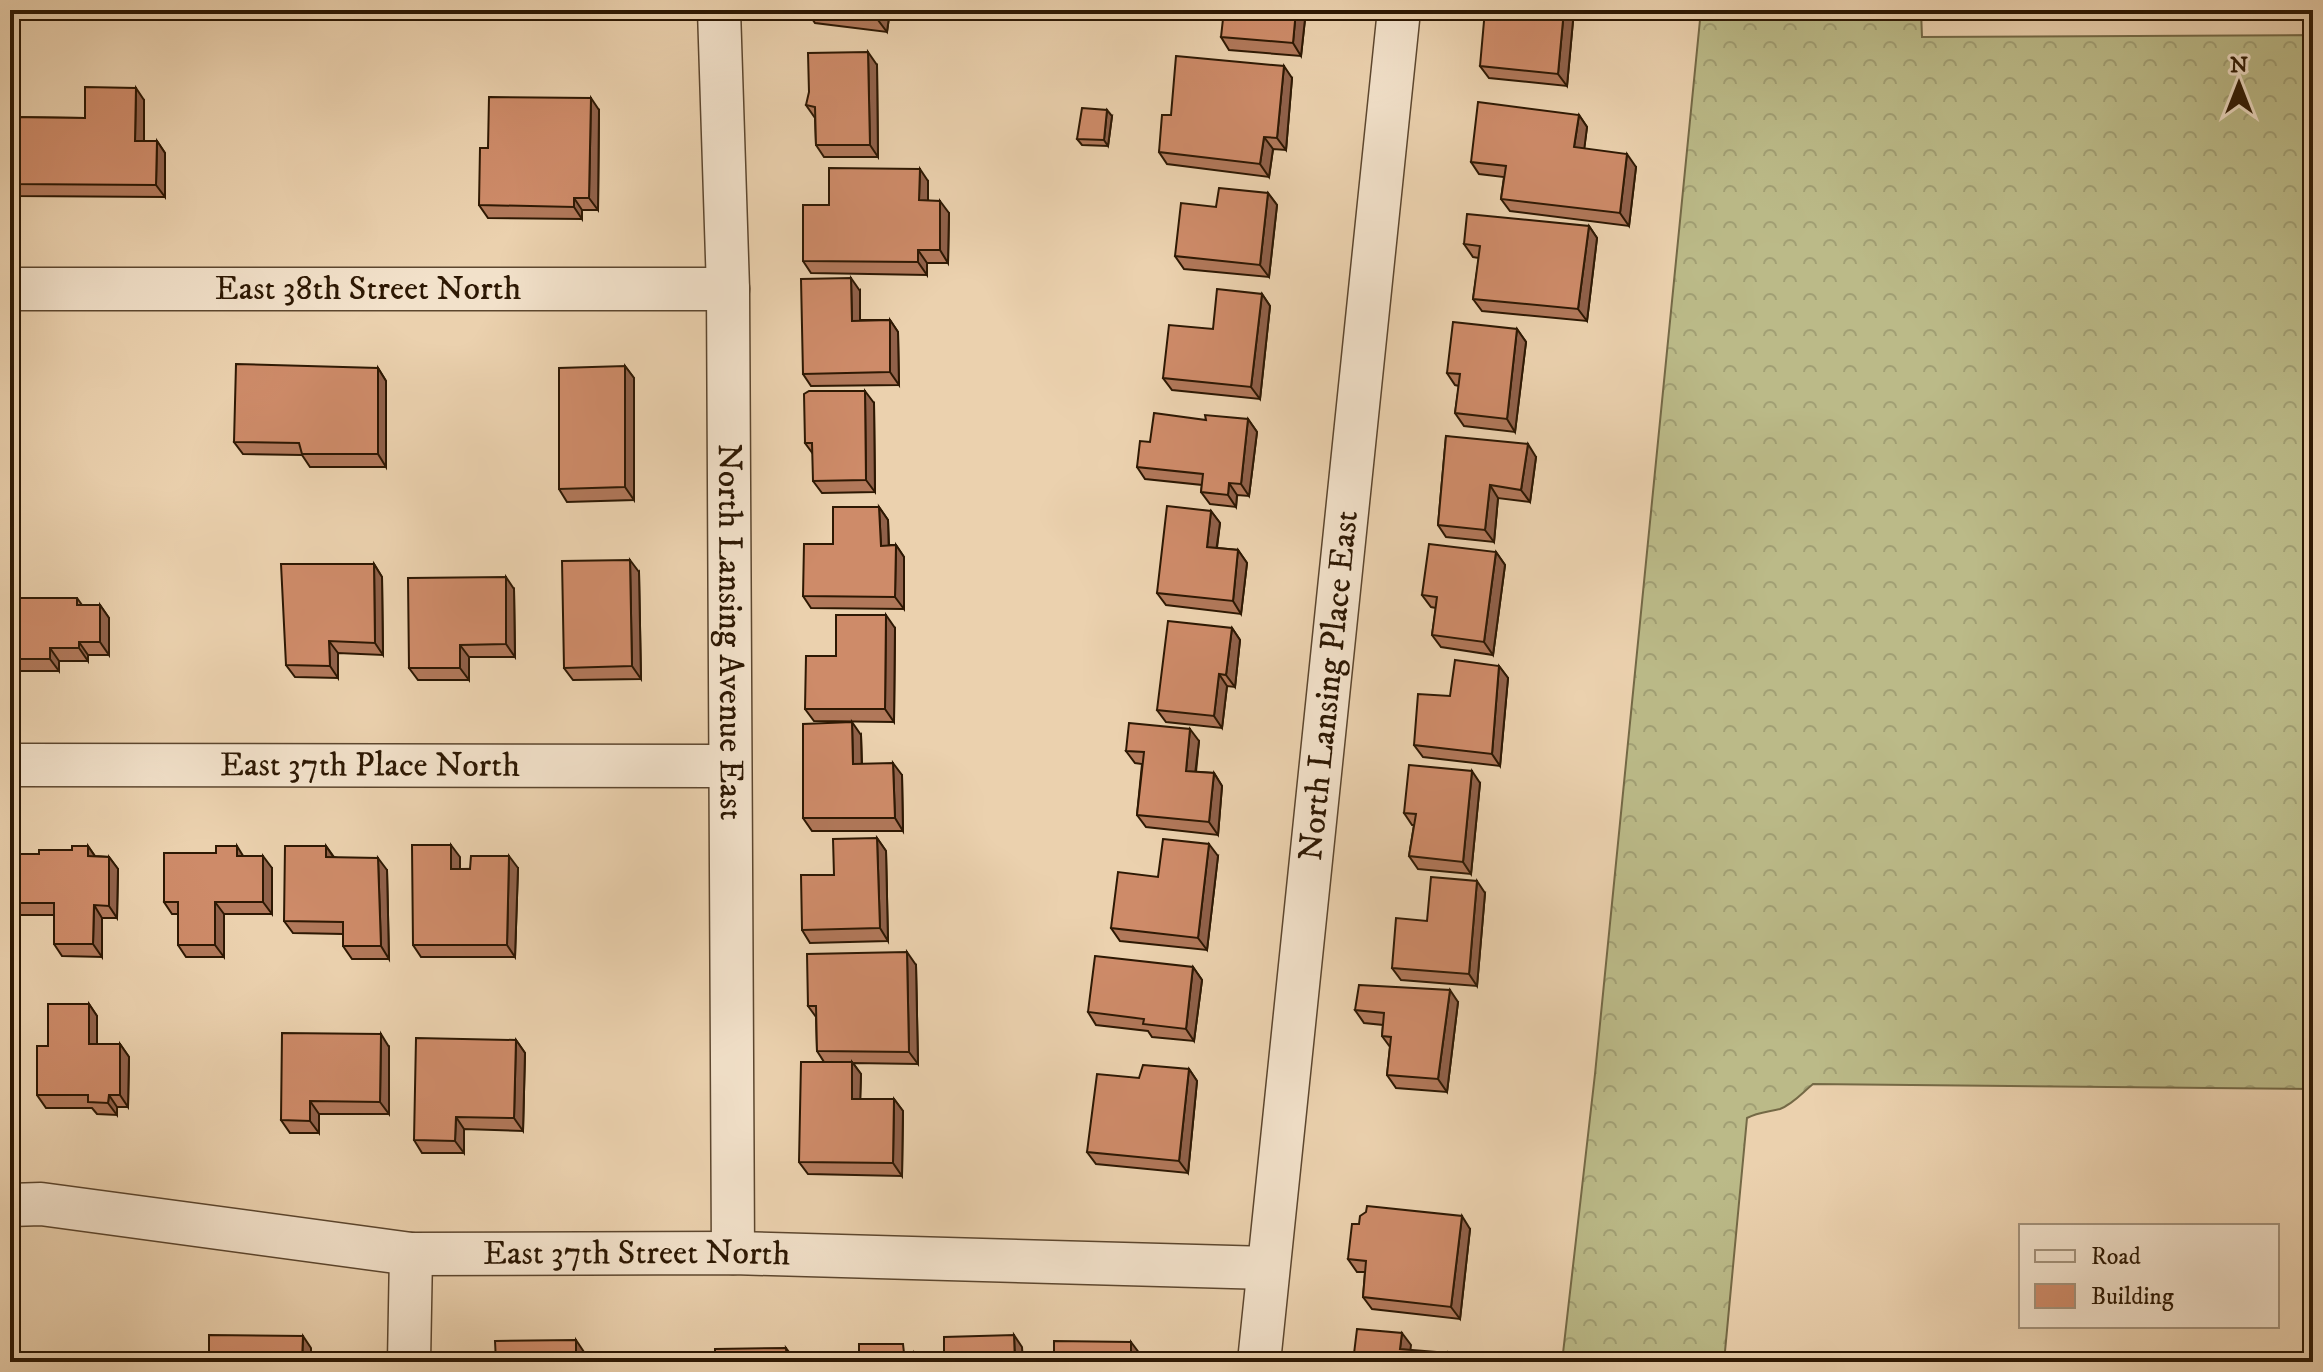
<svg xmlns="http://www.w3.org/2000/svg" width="2323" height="1372" viewBox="0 0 2323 1372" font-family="'IM FELL DW Pica',serif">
<defs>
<pattern id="forest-crowns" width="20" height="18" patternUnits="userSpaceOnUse" patternTransform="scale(2)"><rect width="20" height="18" fill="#bbba88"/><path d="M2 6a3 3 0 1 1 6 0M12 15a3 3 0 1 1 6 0" fill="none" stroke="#a19f74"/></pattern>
</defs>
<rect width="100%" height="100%" fill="#ebd1ae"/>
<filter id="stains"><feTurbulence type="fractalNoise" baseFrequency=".0025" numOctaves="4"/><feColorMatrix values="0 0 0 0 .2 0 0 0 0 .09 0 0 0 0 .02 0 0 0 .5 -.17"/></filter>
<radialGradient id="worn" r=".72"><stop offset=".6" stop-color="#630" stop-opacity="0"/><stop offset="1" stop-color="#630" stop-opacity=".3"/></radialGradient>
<path fill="url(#forest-crowns)" stroke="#746946" stroke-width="2" d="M1701 10H1921L1922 37 2313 35V1089L1813 1084C1802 1093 1793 1104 1780 1109 1768 1112 1758 1112 1747 1118L1724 1362H1562L1595 1074Z"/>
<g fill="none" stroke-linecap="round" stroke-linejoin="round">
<g stroke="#5c462e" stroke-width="45">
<g id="street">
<path id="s1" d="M719 10 728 289 733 1253"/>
<path id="s2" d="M10 289H728"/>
<path id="s3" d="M10 765 728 766"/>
<path id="s4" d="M10 1205 41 1204 411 1254 733 1253 1268 1268"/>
<polyline points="409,1362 411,1254"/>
<path id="s5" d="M1259 1362 1399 10"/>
</g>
</g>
<use href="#street" stroke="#f2e1ca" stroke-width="42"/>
</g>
<g fill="#b1785a" stroke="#2d1803" stroke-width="2">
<polygon points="806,10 890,10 887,32 815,23"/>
<polygon points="1306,10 1301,56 1229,50 1221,37"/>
<polygon points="1574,10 1567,86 1489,78 1480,66"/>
<polygon points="877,65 878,157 824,157 816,145 815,118 806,105"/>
<polygon points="1292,78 1286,150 1273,149 1269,177 1167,164 1159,152 1171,115"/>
<polygon points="144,100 144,141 157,141 165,153 165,197 16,196 10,188 10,117 85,118"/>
<polygon points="599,110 598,210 582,210 582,219 488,218 479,205 488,148"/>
<polygon points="1579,115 1587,127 1584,149 1636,167 1629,226 1510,211 1501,199 1504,177 1479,174 1471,162"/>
<polygon points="1112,116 1108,146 1082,145 1077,139"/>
<polygon points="928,181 928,200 949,213 948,263 927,263 927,275 811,273 803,261 829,205"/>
<polygon points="1268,193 1277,205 1269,277 1184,269 1175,256 1216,207"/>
<polygon points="1589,226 1597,238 1587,321 1482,311 1473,299 1479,258 1473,257 1464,244"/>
<polygon points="860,291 860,320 890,320 898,332 899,385 811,386 803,374"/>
<polygon points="1262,294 1270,306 1260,399 1172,390 1163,378 1213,329"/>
<polygon points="1517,329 1526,342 1515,432 1464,426 1455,413 1459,386 1455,385 1447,373"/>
<polygon points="625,366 634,378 634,500 567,502 559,489"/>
<polygon points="378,368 386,381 386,467 310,467 302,455 243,454 234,442"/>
<polygon points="874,403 875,492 822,493 813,481 813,454 805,443"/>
<polygon points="1248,419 1257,432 1249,496 1237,495 1236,507 1210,504 1201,492 1202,485 1145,479 1137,467 1150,442 1206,420"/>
<polygon points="1446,436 1536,457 1530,502 1498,498 1494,542 1446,537 1438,525"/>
<polygon points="879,507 888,520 889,545 896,545 904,557 904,609 811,608 803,596 833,544"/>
<polygon points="1211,511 1220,523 1217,548 1238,550 1247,563 1241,614 1166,605 1157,593"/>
<polygon points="1496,552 1505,565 1493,655 1441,647 1432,635 1436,608 1431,607 1422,595"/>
<polygon points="374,564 382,577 383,655 338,653 338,678 295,677 286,665"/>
<polygon points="639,572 641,679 573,680 564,668"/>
<polygon points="514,589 515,657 469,657 469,680 418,680 409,668"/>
<polygon points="10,598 77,598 82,605 100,605 109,618 109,655 88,655 88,661 59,661 59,671 10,671"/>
<polygon points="895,628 894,722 814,721 805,709 836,656"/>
<polygon points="1232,628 1240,640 1235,687 1227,686 1222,728 1166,722 1157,710"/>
<polygon points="1499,666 1508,678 1500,766 1423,757 1414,745 1450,696"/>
<polygon points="861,735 862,764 902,775 903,831 812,831 803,818"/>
<polygon points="1199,741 1196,772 1214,773 1222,786 1218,835 1146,827 1137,815 1142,764 1135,763 1126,751"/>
<polygon points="1480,783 1471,874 1418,869 1409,856 1414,825 1412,825 1404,813"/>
<polygon points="877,838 886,851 888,941 810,943 802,930 834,875"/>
<polygon points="88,846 95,856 109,857 118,869 117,918 102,918 102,957 62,956 54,944 54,915 19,915 11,903 39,854 72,850"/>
<polygon points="326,846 334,857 387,870 389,959 352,959 343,946 343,934 293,933 284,921"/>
<polygon points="243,856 272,868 272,914 224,914 224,957 186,957 178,945 178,914 172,914 164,902"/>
<polygon points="1218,856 1207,950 1120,941 1111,928"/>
<polygon points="460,857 460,869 518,868 515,957 421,957 413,945"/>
<polygon points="1485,893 1477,986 1401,980 1392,968 1427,921"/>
<polygon points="916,965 918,1064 853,1063 861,1074 860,1099 894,1099 903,1111 902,1176 808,1174 799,1162 824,1062 817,1051 816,1017 808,1006"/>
<polygon points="1193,967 1202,980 1194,1041 1152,1037 1148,1031 1096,1025 1088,1012"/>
<polygon points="1458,1002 1447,1092 1396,1088 1387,1075 1390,1047 1382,1036 1383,1025 1364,1023 1355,1010"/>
<polygon points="89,1004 97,1016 97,1044 120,1044 129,1057 128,1107 117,1107 117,1115 97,1114 92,1108 46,1108 37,1095 48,1046"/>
<polygon points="516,1040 525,1053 523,1131 464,1129 464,1153 422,1153 414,1140"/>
<polygon points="389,1047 389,1114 319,1114 319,1133 290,1133 281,1120"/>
<polygon points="1189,1069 1197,1081 1188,1173 1096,1164 1087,1152 1139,1078"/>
<polygon points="1470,1229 1460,1319 1372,1309 1363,1297 1365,1272 1357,1272 1348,1259"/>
</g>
<g fill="#90614a" stroke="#2d1803" stroke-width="2">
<polygon points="880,10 890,10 887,32 878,20"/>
<polygon points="1296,10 1306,10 1301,56 1293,43"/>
<polygon points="1564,10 1574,10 1567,86 1558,74"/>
<polygon points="868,52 877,65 878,157 870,145"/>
<polygon points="1284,66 1292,78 1286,150 1277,138"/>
<polygon points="136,88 144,100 144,153 135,141"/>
<polygon points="591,98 599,110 598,210 589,198"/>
<polygon points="1107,110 1112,116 1108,146 1104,140"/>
<polygon points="1579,115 1587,127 1583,159 1574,147"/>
<polygon points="1264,137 1273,149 1269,177 1260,164"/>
<polygon points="157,141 165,153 165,197 156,185"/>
<polygon points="1627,154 1636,167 1629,226 1620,213"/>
<polygon points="920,169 928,181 928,212 919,200"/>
<polygon points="1268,193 1277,205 1269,277 1260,265"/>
<polygon points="574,198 582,210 582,219 574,207"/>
<polygon points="940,201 949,213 948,263 940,250"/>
<polygon points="1589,226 1597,238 1587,321 1578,309"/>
<polygon points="918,250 927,263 927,275 918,262"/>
<polygon points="851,278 860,291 860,333 852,321"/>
<polygon points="1262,294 1270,306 1260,399 1251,387"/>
<polygon points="890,320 898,332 899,385 890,372"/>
<polygon points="1517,329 1526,342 1515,432 1507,419"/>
<polygon points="625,366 634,378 634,500 625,487"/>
<polygon points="378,368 386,381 386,467 378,454"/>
<polygon points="865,391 874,403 875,492 866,480"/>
<polygon points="1248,419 1257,432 1249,496 1241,484"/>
<polygon points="1528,444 1536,457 1530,502 1521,490"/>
<polygon points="1229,483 1237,495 1236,507 1228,495"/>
<polygon points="1490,485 1498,498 1494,542 1485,530"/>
<polygon points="879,507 888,520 889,558 881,546"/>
<polygon points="1211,511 1220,523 1215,559 1207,547"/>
<polygon points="896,545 904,557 904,609 895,597"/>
<polygon points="1238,550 1247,563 1241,614 1233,601"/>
<polygon points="1496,552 1505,565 1493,655 1484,642"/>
<polygon points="630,560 639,572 641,679 632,666"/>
<polygon points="374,564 382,577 383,655 375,643"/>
<polygon points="506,577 514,589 515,657 506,644"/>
<polygon points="100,605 109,618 109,655 100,642"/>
<polygon points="886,615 895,628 894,722 885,709"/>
<polygon points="1232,628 1240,640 1235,687 1226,675"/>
<polygon points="329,641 338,653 338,678 330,666"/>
<polygon points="79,642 88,655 88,661 79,648"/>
<polygon points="460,645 469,657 469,680 460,668"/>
<polygon points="50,648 59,661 59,671 50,659"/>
<polygon points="1499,666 1508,678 1500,766 1492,754"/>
<polygon points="1219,674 1227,686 1222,728 1214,716"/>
<polygon points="852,722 861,735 862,776 853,764"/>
<polygon points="1190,729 1199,741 1194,783 1186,771"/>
<polygon points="893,763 902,775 903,831 895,818"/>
<polygon points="1472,771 1480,783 1471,874 1463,862"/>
<polygon points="1214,773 1222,786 1218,835 1209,822"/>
<polygon points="877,838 886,851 888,941 880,928"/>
<polygon points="1209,844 1218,856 1207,950 1198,938"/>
<polygon points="451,845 460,857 460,881 451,869"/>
<polygon points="88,846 96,858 88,856"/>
<polygon points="237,846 245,859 237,856"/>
<polygon points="326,846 334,858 326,857"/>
<polygon points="263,856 272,868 272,914 263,902"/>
<polygon points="509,856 518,868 515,957 507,945"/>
<polygon points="109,857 118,869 117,918 109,906"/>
<polygon points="378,858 387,870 389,959 381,946"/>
<polygon points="1477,881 1485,893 1477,986 1469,974"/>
<polygon points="215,902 224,914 224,957 215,945"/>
<polygon points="94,905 102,918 102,957 93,944"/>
<polygon points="907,952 916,965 918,1064 909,1052"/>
<polygon points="1193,967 1202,980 1194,1041 1186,1029"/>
<polygon points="1450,990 1458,1002 1447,1092 1438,1079"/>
<polygon points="89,1004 97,1016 97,1057 89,1044"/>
<polygon points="381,1034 389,1047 389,1114 380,1102"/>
<polygon points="516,1040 525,1053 523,1131 514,1118"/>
<polygon points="120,1044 129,1057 128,1107 120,1095"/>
<polygon points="852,1062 861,1074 860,1111 852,1099"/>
<polygon points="1189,1069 1197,1081 1188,1173 1179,1161"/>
<polygon points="109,1095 117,1107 117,1115 108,1103"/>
<polygon points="894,1099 903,1111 902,1176 893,1163"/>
<polygon points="310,1101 319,1114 319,1133 310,1121"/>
<polygon points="456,1117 464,1129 464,1153 455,1141"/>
<polygon points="1462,1216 1470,1229 1460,1319 1451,1307"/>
<polygon points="1402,1333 1411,1345 1409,1361 1400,1349"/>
<polygon points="1014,1335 1022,1347 1023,1362 1015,1362"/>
<polygon points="303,1336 311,1348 311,1362 302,1362"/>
<polygon points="576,1340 584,1352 584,1362 576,1362"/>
<polygon points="1131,1342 1140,1354 1140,1362 1131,1362"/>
<polygon points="786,1348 795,1360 795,1362 787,1362"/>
<polygon points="914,1353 920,1362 914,1362"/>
<polygon points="1448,1353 1454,1362 1447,1362"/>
</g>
<g fill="#ce8b69" stroke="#2d1803" stroke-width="2">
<polygon points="806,10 880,10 878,20"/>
<polygon points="1224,10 1296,10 1293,43 1221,37"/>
<polygon points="1485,10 1564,10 1558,74 1480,66"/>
<polygon points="868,52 870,145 816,145 815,107 806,105 809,92 808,53"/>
<polygon points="1176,56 1284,66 1277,138 1264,137 1260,164 1159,152 1162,115 1171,115"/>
<polygon points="85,87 136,88 135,141 157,141 156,185 10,184 10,117 85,118"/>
<polygon points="489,97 591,98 589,198 574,198 574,207 479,205 480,148 488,148"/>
<polygon points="1478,102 1579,115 1574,147 1627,154 1620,213 1501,199 1506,166 1471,162"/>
<polygon points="1082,108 1107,110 1104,140 1077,139"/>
<polygon points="829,168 920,169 919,200 940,201 940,250 918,250 918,262 803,261 803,205 829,205"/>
<polygon points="1219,188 1268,193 1260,265 1175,256 1181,203 1216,207"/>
<polygon points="1467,214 1589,226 1578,309 1473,299 1480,246 1464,244"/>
<polygon points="851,278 852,321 890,320 890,372 803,374 801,279"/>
<polygon points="1217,289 1262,294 1251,387 1163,378 1169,325 1213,329"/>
<polygon points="1453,322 1517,329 1507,419 1455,413 1460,374 1447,373"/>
<polygon points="236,364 378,368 378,454 302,454 299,443 234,442"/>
<polygon points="625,366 625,487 559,489 559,368"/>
<polygon points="809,391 865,391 866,480 813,481 812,443 805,443 804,394"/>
<polygon points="1154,413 1206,420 1205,415 1248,419 1241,484 1229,483 1228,495 1201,492 1203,474 1137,467 1140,441 1150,442"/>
<polygon points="1446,436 1528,444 1521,490 1490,485 1485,530 1438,525"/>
<polygon points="1167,506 1211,511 1207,547 1238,550 1233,601 1157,593"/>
<polygon points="833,507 879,507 881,546 896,545 895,597 803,596 804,544 833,544"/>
<polygon points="1429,544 1496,552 1484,642 1432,635 1437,597 1422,595"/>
<polygon points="630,560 632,666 564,668 562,561"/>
<polygon points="281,564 374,564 375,643 329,641 330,666 286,665"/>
<polygon points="506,577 506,644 460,645 460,668 409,668 408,578"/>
<polygon points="10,598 77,598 77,605 100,605 100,642 79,642 79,648 50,648 50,659 10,659"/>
<polygon points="836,615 886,615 885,709 805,709 806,656 836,656"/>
<polygon points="1168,621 1232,628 1226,675 1219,674 1214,716 1157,710"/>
<polygon points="1455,660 1499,666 1492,754 1414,745 1418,694 1450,696"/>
<polygon points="852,722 853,764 893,763 895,818 803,818 803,724"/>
<polygon points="1129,723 1190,729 1186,771 1214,773 1209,822 1137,815 1144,752 1126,751"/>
<polygon points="1409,765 1472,771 1463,862 1409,856 1416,814 1404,813"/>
<polygon points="877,838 880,928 802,930 801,875 834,875 833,839"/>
<polygon points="1163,839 1209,844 1198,938 1111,928 1118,872 1158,877"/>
<polygon points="412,845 451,845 451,869 470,869 471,856 509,856 507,945 413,945"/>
<polygon points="72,846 88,846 88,856 109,857 109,906 94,905 93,944 54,944 54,903 11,903 11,854 39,854 39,850 72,850"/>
<polygon points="216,846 237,846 237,856 263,856 263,902 215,902 215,945 178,945 178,902 164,902 164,853 216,853"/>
<polygon points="285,846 326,846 326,857 378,858 381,946 343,946 343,922 284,921"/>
<polygon points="1431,877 1477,881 1469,974 1392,968 1396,918 1427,921"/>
<polygon points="907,952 909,1052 817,1051 816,1006 808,1006 807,954"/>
<polygon points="1095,956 1193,967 1186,1029 1143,1024 1144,1019 1088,1012"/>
<polygon points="1359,985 1450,990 1438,1079 1387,1075 1391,1037 1382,1036 1384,1013 1355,1010"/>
<polygon points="48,1004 89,1004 89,1044 120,1044 120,1095 109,1095 108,1103 88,1102 88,1095 37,1095 37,1046 48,1046"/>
<polygon points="282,1033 381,1034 380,1102 310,1101 310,1121 281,1120"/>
<polygon points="416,1038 516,1040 514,1118 456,1117 455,1141 414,1140"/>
<polygon points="801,1062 852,1062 852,1099 894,1099 893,1163 799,1162"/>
<polygon points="1143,1065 1189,1069 1179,1161 1087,1152 1097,1074 1139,1078"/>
<polygon points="1367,1206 1462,1216 1451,1307 1363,1297 1366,1261 1348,1259 1352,1224 1359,1224 1360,1216 1366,1212"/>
<polygon points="1357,1329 1402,1333 1400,1349 1448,1353 1447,1362 1353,1362"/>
<polygon points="209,1335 303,1336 302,1362 209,1362"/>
<polygon points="1014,1335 1015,1362 944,1362 944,1337"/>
<polygon points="576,1340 576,1362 496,1362 495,1341"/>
<polygon points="1054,1341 1131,1342 1131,1362 1054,1362"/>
<polygon points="859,1344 903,1344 904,1353 914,1353 914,1362 847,1362 847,1355 859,1353"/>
<polygon points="786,1348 787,1362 715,1362 715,1349"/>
</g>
<g text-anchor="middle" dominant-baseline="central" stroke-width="6" stroke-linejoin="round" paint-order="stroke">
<g font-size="34" fill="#2d1803" stroke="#f2e1ca">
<text stroke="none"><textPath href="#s2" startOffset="358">East 38th Street North</textPath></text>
<text stroke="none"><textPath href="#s1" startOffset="622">North Lansing Avenue East</textPath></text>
<text stroke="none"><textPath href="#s5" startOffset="680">North Lansing Place East</textPath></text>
<text stroke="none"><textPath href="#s3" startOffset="360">East 37th Place North</textPath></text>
<text stroke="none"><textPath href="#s4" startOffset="630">East 37th Street North</textPath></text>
</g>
</g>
<rect width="2323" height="1372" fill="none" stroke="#ebd1ae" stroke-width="40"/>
<rect x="12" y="12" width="2299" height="1348" fill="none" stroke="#2d1803" stroke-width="4"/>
<rect x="20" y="20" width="2283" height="1332" fill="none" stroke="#2d1803" stroke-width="2"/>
<rect x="2019" y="1224" width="260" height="104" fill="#f2e1ca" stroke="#a3917a" stroke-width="2"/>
<rect x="2035" y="1250" width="40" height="12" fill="#f2e1ca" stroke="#a3917a" stroke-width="2"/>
<text x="2091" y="1264" font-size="24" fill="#2d1803">Road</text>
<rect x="2035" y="1284" width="40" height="24" fill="#ce8b69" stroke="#a3917a" stroke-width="2"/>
<text x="2091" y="1304" font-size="24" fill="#2d1803">Building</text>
<g transform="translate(2239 84)" stroke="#f2e1ca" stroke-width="6" paint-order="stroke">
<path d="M0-6L14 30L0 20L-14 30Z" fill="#2d1803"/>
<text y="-12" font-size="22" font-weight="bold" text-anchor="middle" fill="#2d1803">N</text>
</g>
<rect width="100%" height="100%" filter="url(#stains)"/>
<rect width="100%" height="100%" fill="url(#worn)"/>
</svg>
